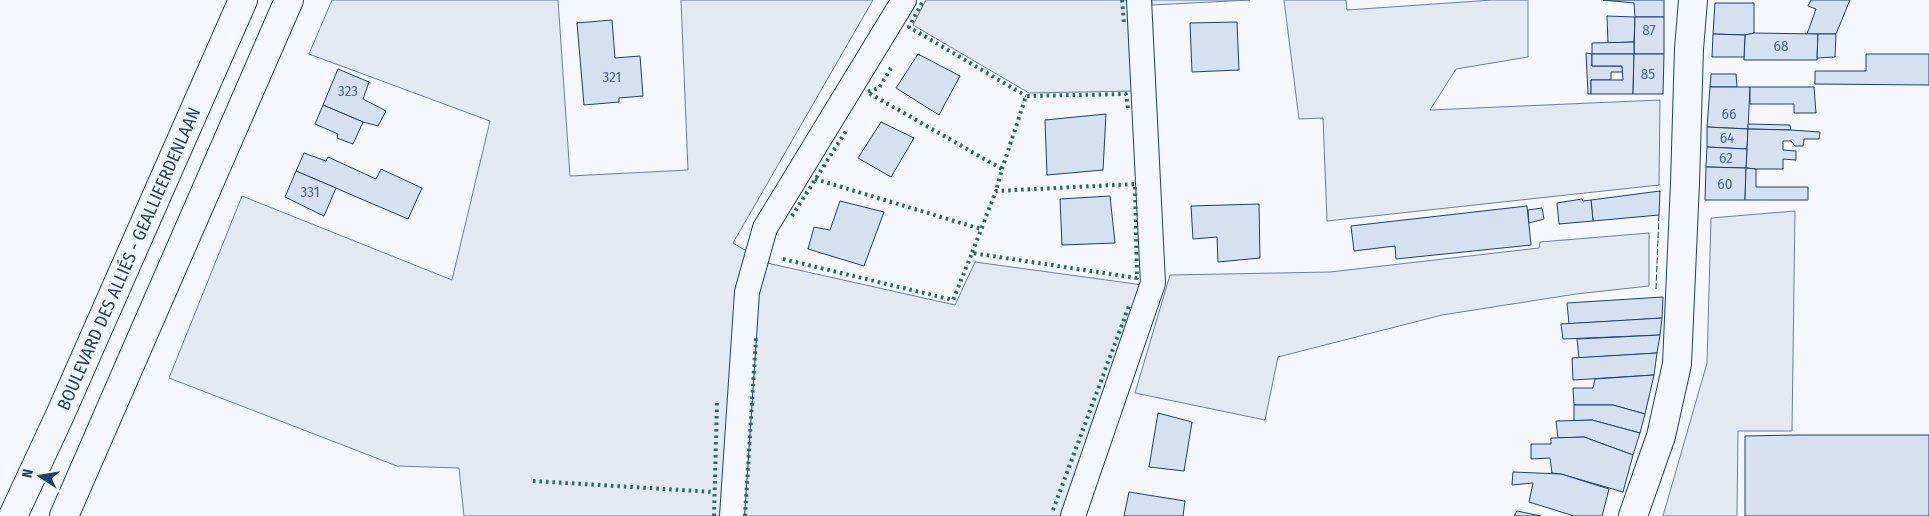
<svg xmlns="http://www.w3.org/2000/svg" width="1929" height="516" viewBox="0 0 1929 516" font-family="'Fira Sans Condensed',sans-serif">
<rect width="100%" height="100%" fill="#f4f7fb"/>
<g fill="#e3e9f0" stroke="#687fa3">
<polygon points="332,0 558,0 570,176 688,170 681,0 873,0 733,243 767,263 955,305 975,262 1143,285 1063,516 464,516 459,468 397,466 169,378 242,196 452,280 490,121 309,54"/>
<polygon points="926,0 1128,0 1133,91 1029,93 913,25"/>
<polygon points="1152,0 1250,0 1152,5"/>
<polygon points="1284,0 1346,0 1347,10 1493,0 1528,0 1528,57 1456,69 1430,110 1660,100 1659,185 1327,221 1323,118 1299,119"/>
<polygon points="1795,211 1792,431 1738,431 1737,516 1663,516 1707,363 1711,218"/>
<polygon points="1649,233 1649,286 1576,294 1442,315 1278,357 1265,420 1135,393 1170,275 1330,272 1539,248 1540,242"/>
</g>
<g fill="#d5e0f0" stroke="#1d3f73">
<polygon points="1603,0 1664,0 1664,17 1635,17 1634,3"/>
<polygon points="1811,0 1850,0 1836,34 1807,34 1816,9 1808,6"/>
<polygon points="1715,3 1754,3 1754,33 1745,35 1713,34"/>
<polygon points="1607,16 1635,17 1634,42 1608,43"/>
<polygon points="1635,17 1664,17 1664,54 1634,54"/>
<polygon points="612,20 615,58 640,56 643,96 619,98 619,102 584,105 577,23"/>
<polygon points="1237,22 1239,70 1192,72 1190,23"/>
<polygon points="1754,33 1818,34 1817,60 1744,60 1745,35"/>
<polygon points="1713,34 1745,35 1744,57 1712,57"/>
<polygon points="1818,34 1836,34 1835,57 1817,58"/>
<polygon points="1634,42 1634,54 1592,54 1592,43"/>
<polygon points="1586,53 1592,54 1592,66 1622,66 1623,72 1611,72 1611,80 1591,80 1591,94 1588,94"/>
<polygon points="918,54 960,76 939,115 896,88"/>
<polygon points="1592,54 1634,54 1633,94 1591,94 1591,80 1623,80 1622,66 1592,66"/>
<polygon points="1634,54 1664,54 1663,94 1633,94"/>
<polygon points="1866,54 1929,54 1929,85 1815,84 1815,71 1866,71"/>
<polygon points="338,69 369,82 363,99 386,111 378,126 363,122 323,105"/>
<polygon points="1711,74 1736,74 1737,87 1710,87"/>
<polygon points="1710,87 1750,87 1748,129 1707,127"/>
<polygon points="1750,87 1814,87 1816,113 1794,113 1794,104 1750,104"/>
<polygon points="323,105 363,122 353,144 337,138 338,134 315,124"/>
<polygon points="1106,114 1103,170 1047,175 1045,120"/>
<polygon points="881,122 914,138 891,177 858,158"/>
<polygon points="1748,124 1790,125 1791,130 1748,129"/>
<polygon points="1707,127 1748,129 1747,149 1707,147"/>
<polygon points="1748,129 1791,130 1820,132 1819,139 1804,139 1803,146 1795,146 1791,141 1783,141 1783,150 1796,151 1796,160 1783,159 1783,169 1756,169 1746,168"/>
<polygon points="1707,147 1747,149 1746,168 1706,167"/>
<polygon points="304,153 326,161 328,157 376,179 381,169 422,188 408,219 296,171"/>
<polygon points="1706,167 1746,168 1745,200 1705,200"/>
<polygon points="1746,168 1756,169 1756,187 1808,187 1808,200 1745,200"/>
<polygon points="296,171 336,188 324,216 285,197"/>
<polygon points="1660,191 1659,215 1593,221 1591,200"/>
<polygon points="1110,196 1115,243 1062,245 1060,199"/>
<polygon points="1582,199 1583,201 1591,200 1593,221 1559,224 1557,203"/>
<polygon points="840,201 884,212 864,266 808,249 814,227 830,230"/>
<polygon points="1259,204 1260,258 1218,262 1217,237 1193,239 1191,206"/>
<polygon points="1527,206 1531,245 1396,259 1395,246 1354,251 1351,226"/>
<polygon points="1542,208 1544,219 1529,223 1528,210"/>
<polygon points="1663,297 1662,318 1569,324 1567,303"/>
<polygon points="1662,318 1660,335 1563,339 1561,324"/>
<polygon points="1660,335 1657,353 1579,358 1577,339"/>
<polygon points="1657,353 1654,375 1573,380 1572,358"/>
<polygon points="1654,375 1645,414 1613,405 1574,405 1573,388 1593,388 1595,379"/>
<polygon points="1574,405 1613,405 1645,414 1640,433 1592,420 1574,421"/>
<polygon points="1158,413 1192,422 1184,471 1149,467"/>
<polygon points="1592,420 1640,433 1633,455 1584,437 1558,438 1556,421"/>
<polygon points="1797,435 1929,435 1929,516 1745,516 1745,436"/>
<polygon points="1584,437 1633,455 1623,492 1561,474 1552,473 1550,458 1531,459 1531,444 1551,444 1551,438"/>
<polygon points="1513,472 1561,474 1609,489 1602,516 1574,516 1529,502 1533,483 1512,485"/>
<polygon points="1129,492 1185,501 1183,516 1124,516"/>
<polygon points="1517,511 1541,516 1514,516"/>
</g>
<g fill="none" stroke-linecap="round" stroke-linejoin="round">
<g stroke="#1d3f73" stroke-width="26">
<g id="minor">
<polyline points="732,516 747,292 765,228 904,0"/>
<polyline points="1073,516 1153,283 1139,0"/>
</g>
</g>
<g stroke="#1d3f73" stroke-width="30">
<polyline id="tertiary" points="1633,516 1661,436 1677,364 1685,183 1689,49 1693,0"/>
</g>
<g stroke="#1d3f73" stroke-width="30">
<g id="trunk">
<path id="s1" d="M13 516 60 415 243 0"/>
<polyline points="64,516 289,0"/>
</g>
</g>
<use href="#minor" stroke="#f4f7fb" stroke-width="24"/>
<use href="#tertiary" stroke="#f4f7fb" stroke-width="28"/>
<use href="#trunk" stroke="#f4f7fb" stroke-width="28"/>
<g stroke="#2c6c60" stroke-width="4" stroke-dasharray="2.5 4" stroke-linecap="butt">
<polyline points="1122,0 1124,23"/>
<polyline points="922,3 909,27 1026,96"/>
<polyline points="891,68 879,88 867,92 1002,169 996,191"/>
<polyline points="1002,169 1026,96 1126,94 1128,109"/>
<polyline points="815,179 981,229"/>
<polyline points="792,216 846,131"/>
<polyline points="783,259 953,300 972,253 1137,278 1135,184 996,191 972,253"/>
<polyline points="533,481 714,492"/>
<polyline points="1053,510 1129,306"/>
<polyline points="714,516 717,403"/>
<polyline points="745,516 756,338"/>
</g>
<polyline stroke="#1d3f73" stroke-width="1" stroke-dasharray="6 2.5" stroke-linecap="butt" points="1656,289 1659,215"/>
</g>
<g text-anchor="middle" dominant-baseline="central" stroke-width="4" stroke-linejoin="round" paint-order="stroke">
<g font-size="15" fill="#4b6792">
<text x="1649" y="30">87</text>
<text x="1781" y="46">68</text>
<text x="1648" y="74">85</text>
<text x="612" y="77">321</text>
<text x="348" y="91">323</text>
<text x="1729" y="114">66</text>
<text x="1727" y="138">64</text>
<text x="1726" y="158">62</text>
<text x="1725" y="184">60</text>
<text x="310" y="192">331</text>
</g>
<g font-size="18" fill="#1d3f73" stroke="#f4f7fb">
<text stroke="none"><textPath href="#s1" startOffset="282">BOULEVARD DES ALLIÉS - GEALLIEERDENLAAN</textPath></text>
</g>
</g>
<g transform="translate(40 476) rotate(282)" stroke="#f4f7fb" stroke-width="4" paint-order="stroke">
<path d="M0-4L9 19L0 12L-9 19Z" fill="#1d3f73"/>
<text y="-8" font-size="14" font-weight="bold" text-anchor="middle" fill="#1d3f73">N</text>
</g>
</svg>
